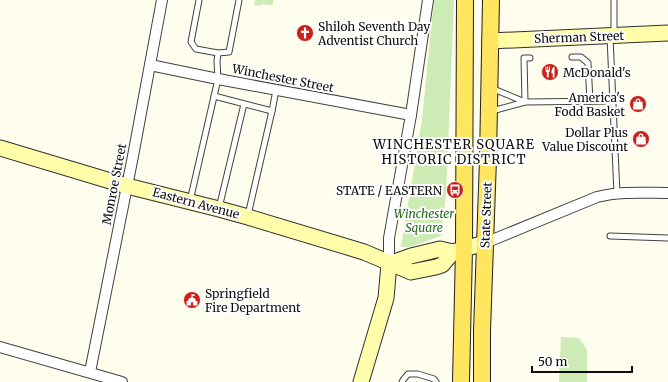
<svg xmlns="http://www.w3.org/2000/svg" width="668" height="382" viewBox="0 0 668 382" font-family="Merriweather,serif">
<rect width="100%" height="100%" fill="#fffdee"/>
<g fill="#cdecb5">
<polygon points="255,0 273,0 273,5 269,5 261,4 261,6 254,5"/>
<polygon points="434,0 454,0 446,195 441,236 410,247 401,247 422,120"/>
<polygon points="561,337 579,338 587,350 587,382 559,382"/>
</g>
<g fill="none" stroke-linecap="round" stroke-linejoin="round">
<g stroke="#414141" stroke-width="7">
<g id="lane">
<polyline points="199,0 191,42 196,49 218,53 229,52 239,0"/>
<polyline points="614,0 614,33"/>
<polyline points="610,37 617,194"/>
<polyline points="572,57 581,57 588,63 590,101"/>
<polyline points="530,58 524,58 525,102 613,101"/>
<polyline points="491,88 525,102 492,111"/>
<polyline points="214,96 272,111 248,215"/>
<polyline points="272,111 276,90"/>
<polyline points="190,201 218,79 217,61 218,53"/>
<polyline points="219,208 244,104"/>
<polyline points="610,236 668,238"/>
<polyline points="402,382 403,380 408,374 418,374 434,379 436,382"/>
</g>
</g>
<g stroke="#414141" stroke-width="12">
<g id="street">
<polyline points="150,65 218,79 411,115"/>
<path d="M485 243 597 197C620 191 645 193 668 193"/>
<polyline points="389,264 389,238 411,115 428,0"/>
<polyline points="0,347 122,382"/>
<polyline points="90,372 133,156 162,0"/>
</g>
</g>
<g stroke="#303030" stroke-width="17">
<g id="secondary">
<polyline points="490,41 668,33"/>
<polyline points="0,148 127,186 219,209 248,217 364,252 411,272 436,267 442,265 453,252 485,243"/>
<polyline points="389,264 411,256 440,249 453,252"/>
<polyline points="361,382 386,298 389,264"/>
</g>
</g>
<g stroke="#1f1f1f" stroke-width="18">
<g id="primary">
<polyline points="461,382 464,249 465,0"/>
<polyline points="482,382 482,331 488,159 491,0"/>
</g>
</g>
<use href="#lane" stroke="#fff" stroke-width="5"/>
<use href="#street" stroke="#fff" stroke-width="10"/>
<use href="#secondary" stroke="#fffda9" stroke-width="15"/>
<use href="#primary" stroke="#ffe65e" stroke-width="16"/>
</g>
<defs>
<g id="church-disc" transform="scale(0.9)"><circle r="9.5" fill="#c8231c" stroke="#fff"/><path d="M-1.2-6h2.4v3.5h3.3v2.4h-3.3V6h-2.4V-.1h-3.3v-2.4h3.3Z" fill="#fff"/></g>
<g id="restaurant-disc" transform="scale(0.9)"><circle r="9.5" fill="#c8231c" stroke="#fff"/><path d="M-5-6h1v4h1v-4h1v4h1v-4h1v5L-1.5 .5V6h-2V.5L-5-1ZM5-6V6H3V1.5H1.5Q1.5-4 5-6Z" fill="#fff"/></g>
<g id="shop-disc" transform="scale(0.9)"><circle r="9.5" fill="#c8231c" stroke="#fff"/><path d="M-5-2.5h2.3a2.7 3.5 0 0 1 5.4 0H5L5.5 6h-11ZM-1.5-2.5h3a1.5 2.3 0 0 0-3 0Z" fill="#fff"/></g>
<g id="bus-disc" transform="scale(0.9)"><circle r="9.5" fill="#c8231c" stroke="#fff"/><path d="M-5-6H5V4H4V6H2V4H-2V6H-4V4H-5ZM-3.5-4V0h7V-4ZM-3.5 1.2v1.5H-2V1.2ZM2 1.2v1.5H3.5V1.2Z" fill="#fff"/></g>
<g id="civic-disc" transform="scale(0.9)"><circle r="9.5" fill="#c8231c" stroke="#fff"/><path d="M-.6-6.5H3V-4.5H.6V-3L4-1V1h2V6H-6V1h2V-1L-.6-3ZM-1.2 2.5V6h2.4V2.5Z" fill="#fff"/></g>
</defs>
<g fill-rule="evenodd">
<use href="#church-disc" x="305" y="33"/>
<use href="#restaurant-disc" x="550" y="72"/>
<use href="#shop-disc" x="638" y="104"/>
<use href="#shop-disc" x="641" y="139"/>
<use href="#bus-disc" x="455" y="190"/>
<use href="#civic-disc" x="192" y="300"/>
</g>
<g text-anchor="middle" dominant-baseline="central" stroke-width="4" stroke-linejoin="round" paint-order="stroke">
<g font-size="12" fill="#0e0e0e" stroke="#fff" text-anchor="start">
<text x="318" y="26">Shiloh Seventh Day<tspan x="318" dy="14">Adventist Church</tspan></text>
<text x="563" y="72">McDonald's</text>
<text x="625" y="97" text-anchor="end">America's<tspan x="625" dy="14">Fodd Basket</tspan></text>
<text x="628" y="132" text-anchor="end">Dollar Plus<tspan x="628" dy="14">Value Discount</tspan></text>
<text x="442" y="190" text-anchor="end">STATE / EASTERN</text>
<text x="205" y="293">Springfield<tspan x="205" dy="14">Fire Department</tspan></text>
</g>
<g font-size="12" fill="#0e0e0e" stroke="#fff">
<text transform="translate(579 37) rotate(-2)">Sherman Street</text>
<text transform="translate(283 78) rotate(11)">Winchester Street</text>
<text transform="translate(114 184) rotate(-79)">Monroe Street</text>
<text transform="translate(196 203) rotate(15)">Eastern Avenue</text>
<text transform="translate(486 215) rotate(-88)">State Street</text>
</g>
<g font-size="12" font-style="italic" fill="#236a19" stroke="#fff">
<text x="424" y="213">Winchester<tspan x="424" dy="14">Square</tspan></text>
</g>
<g font-size="13" letter-spacing="1" fill="#0e0e0e" stroke="#fff">
<text x="454" y="144">WINCHESTER SQUARE<tspan x="454" dy="15">HISTORIC DISTRICT</tspan></text>
</g>
</g>
<path d="M532 366v6h100v-6" fill="none" stroke="#0e0e0e" stroke-width="2"/>
<text x="538" y="366" font-size="12" fill="#0e0e0e" stroke="#ffffff" stroke-width="3" paint-order="stroke">50 m</text>
</svg>
